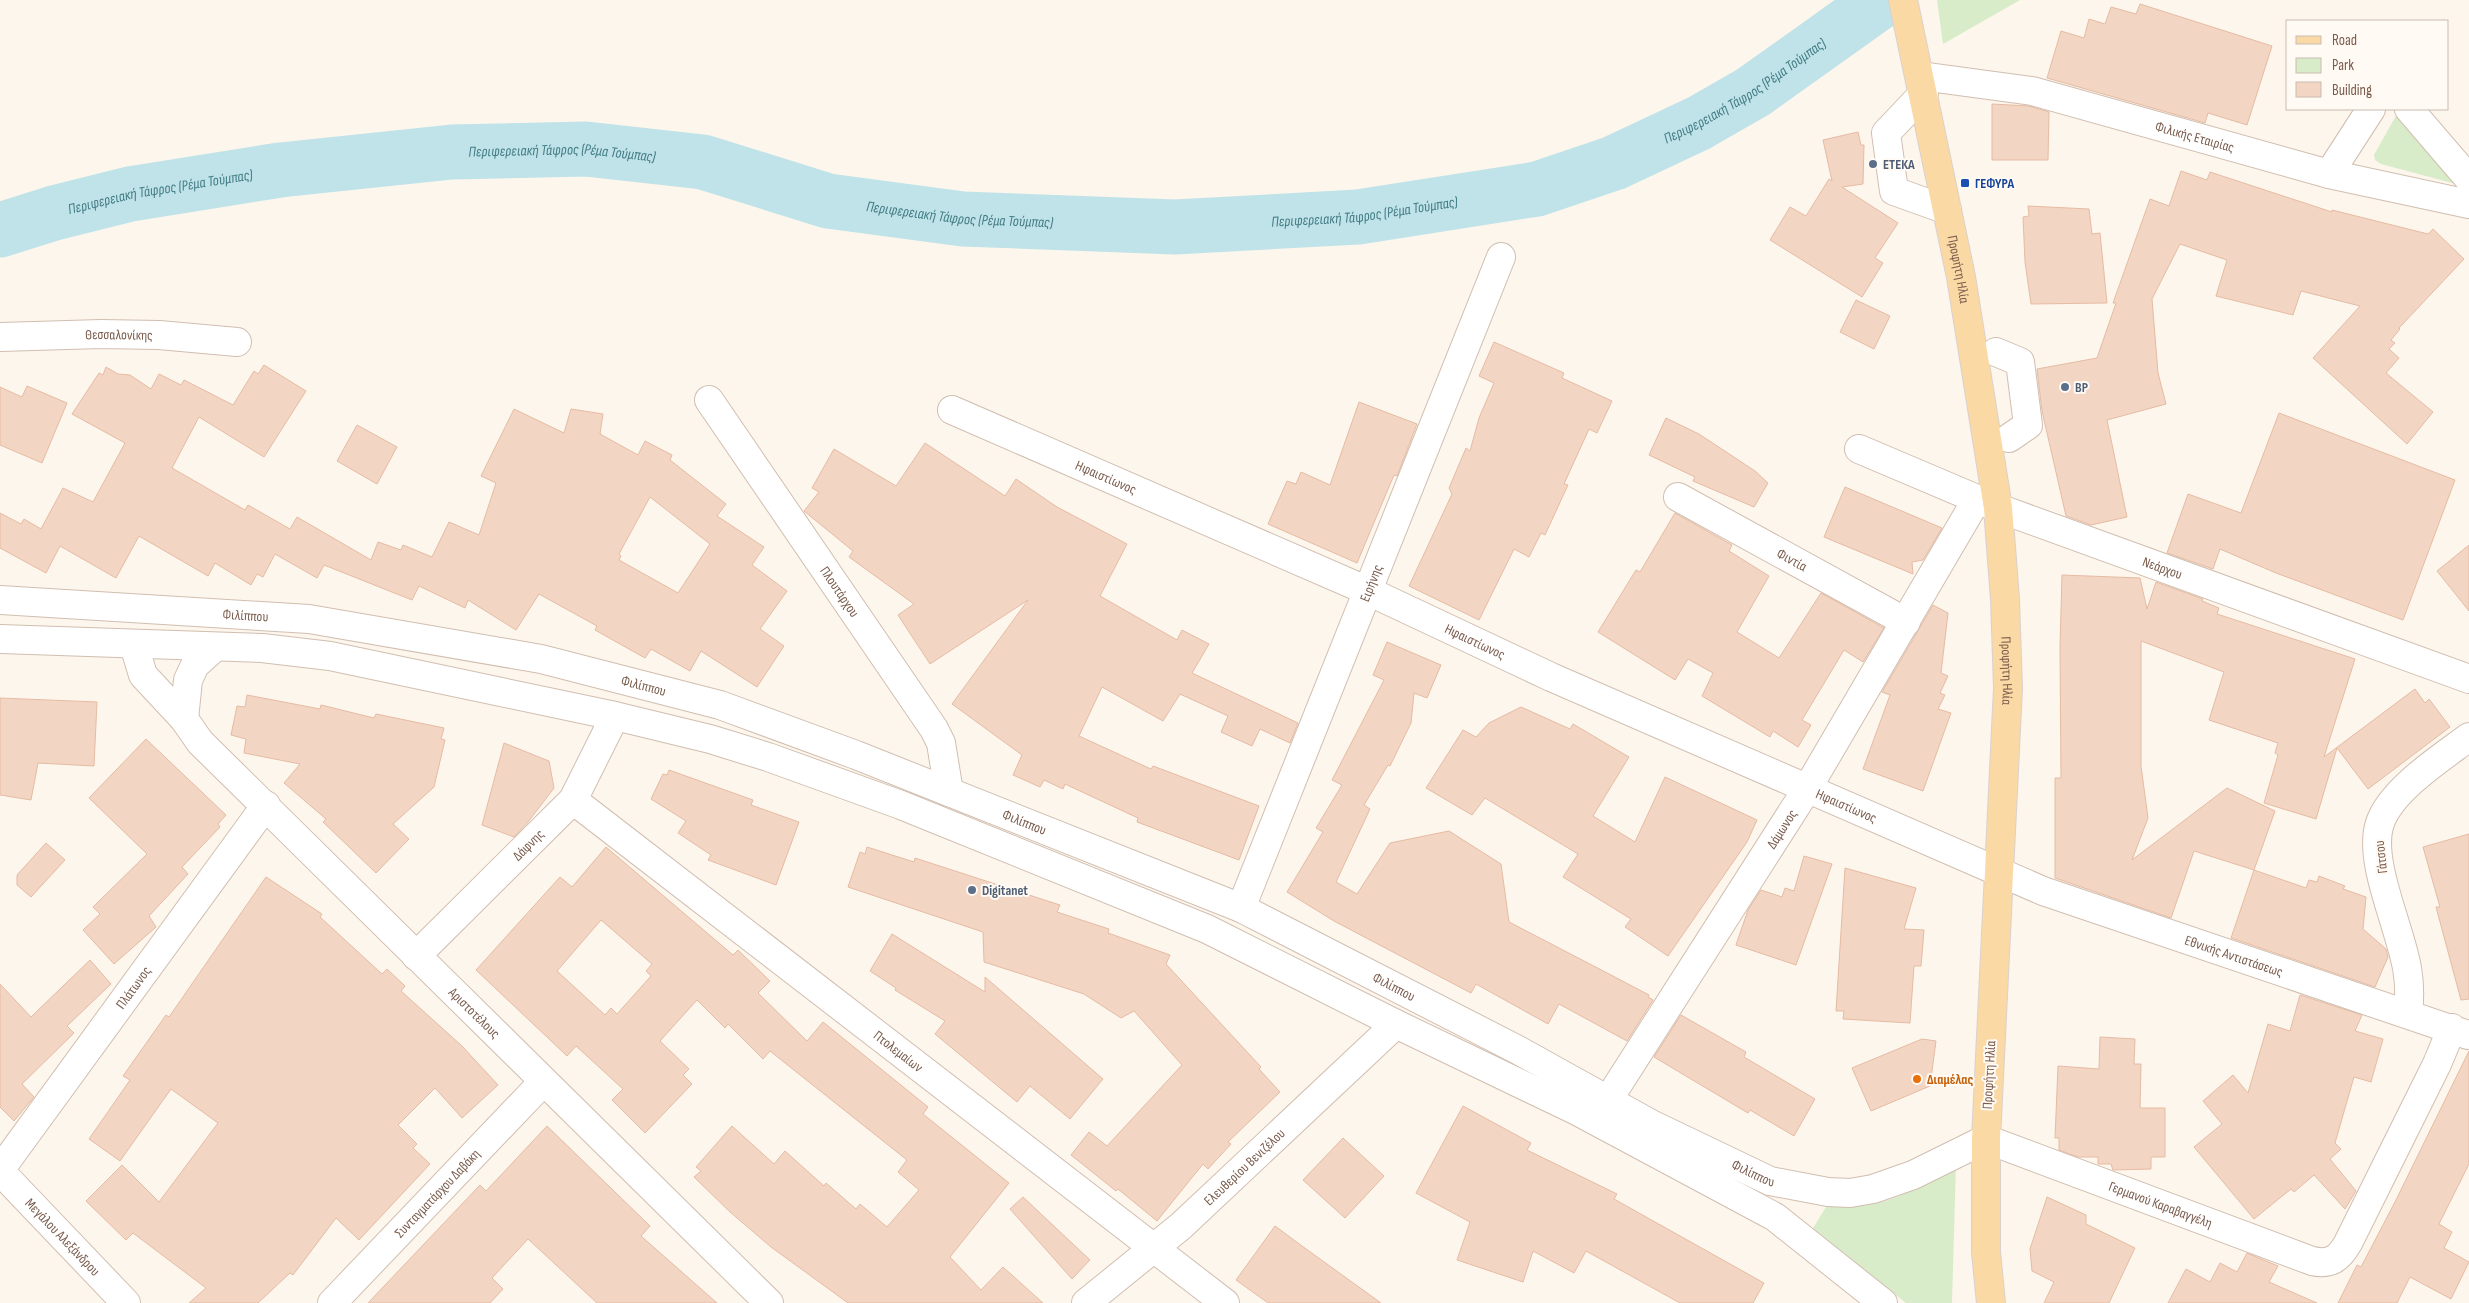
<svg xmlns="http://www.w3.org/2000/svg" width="2469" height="1303" viewBox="0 0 2469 1303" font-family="'Sofia Sans Condensed',sans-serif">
<rect width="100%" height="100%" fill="#fdf6ec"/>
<g fill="#d8ecc9">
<polygon points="1937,0 2020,0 1943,44"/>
<polygon points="2397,114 2457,182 2452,183 2381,164 2375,160 2374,155"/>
<path d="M1956 1163 1952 1303H1906L1813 1228 1828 1204C1842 1204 1857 1206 1872 1204 1903 1199 1930 1179 1956 1163Z"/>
</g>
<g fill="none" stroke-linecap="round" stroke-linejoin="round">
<path stroke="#bfe3e8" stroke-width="55" id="s1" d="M0 230 54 213 130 194 280 170 452 152 586 149 703 162 828 201 963 219 1175 227 1358 217 1537 189 1614 163 1699 123 1753 92 1882 0"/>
</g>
<g fill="#f3d5c3" stroke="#e6bba3" fill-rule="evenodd">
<polygon points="2140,4 2272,46 2247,125 2208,113 2205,123 2047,78 2061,31 2084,38 2089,19 2105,24 2111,7 2136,14"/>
<polygon points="1992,104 2029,106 2049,112 2048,160 1992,160"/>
<polygon points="1858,132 1861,145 1864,145 1863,184 1842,187 1898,223 1875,258 1883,263 1862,297 1770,240 1790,207 1806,216 1829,179 1832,181 1823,140"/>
<polygon points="2181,171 2207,180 2210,172 2332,212 2332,210 2428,234 2433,229 2464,259 2399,328 2400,329 2391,340 2395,343 2389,349 2399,358 2386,373 2433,412 2407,444 2313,358 2360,306 2301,291 2293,315 2216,296 2227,260 2180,244 2152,299 2158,373 2166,404 2107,420 2127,517 2091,525 2066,516 2042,411 2037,369 2097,358 2116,303 2113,303 2150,199 2169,206"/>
<polygon points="2028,206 2089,209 2092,234 2100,233 2107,303 2031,304 2025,262 2023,217 2029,216"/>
<polygon points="1856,300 1890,316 1874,349 1840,332"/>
<polygon points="1494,342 1564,373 1562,378 1612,401 1597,433 1589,429 1564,484 1568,485 1545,535 1541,533 1529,557 1514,549 1479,620 1409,586 1452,494 1449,488 1466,448 1470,451 1479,418 1494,383 1479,376"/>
<path d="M264 365 306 391 264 457 199 417 172 468 245 510 248 505 290 529 297 517 371 560 378 542 401 550 403 545 432 557 449 522 479 535 496 483 481 476 514 409 564 433 571 409 603 414 600 434 638 455 645 441 672 455 670 460 726 504 717 516 764 547 752 565 787 591 760 629 784 646 757 687 701 651 690 671 651 649 645 658 595 630 597 626 539 594 516 630 468 600 465 608 419 586 412 600 324 565 317 578 275 554 263 577 257 574 251 585 215 563 208 576 139 536 116 578 60 546 46 573 0 548V513L21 524 24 519 41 529 63 488 93 502 125 443 72 414 99 373 103 375 106 367 118 374 130 375 151 389 159 374 181 385 184 380 233 405 254 371 258 374ZM650 497 710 544 678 593 619 560 621 556 619 554Z"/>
<polygon points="27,386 67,403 42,463 0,445 0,387 22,397"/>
<polygon points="1359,402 1417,424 1397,476 1394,475 1357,563 1268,524 1287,481 1296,484 1301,472 1330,485"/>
<polygon points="2279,413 2455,480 2403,620 2276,573 2220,549 2213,569 2167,553 2188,494 2241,513"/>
<polygon points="1666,418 1699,434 1755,471 1768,483 1754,507 1693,481 1695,477 1649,455"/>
<polygon points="357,425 397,447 377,484 337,461"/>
<polygon points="925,443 1005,496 1016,479 1057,507 1127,544 1100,596 1177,640 1182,630 1209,644 1192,673 1298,723 1290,743 1260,729 1252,746 1221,732 1228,716 1180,694 1163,721 1102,687 1079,736 1151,769 1153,766 1259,806 1239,860 1137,822 1138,818 1065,784 1063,789 1044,780 1040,787 1013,775 1022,755 952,704 1028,600 930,664 898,615 914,604 849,557 853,551 804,511 819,492 812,488 834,449 896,486"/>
<polygon points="1845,487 1942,528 1923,560 1912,562 1913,574 1824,537"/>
<polygon points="1675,513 1732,545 1729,551 1769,576 1737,632 1779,658 1821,593 1884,628 1863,662 1844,650 1802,720 1811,725 1798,747 1773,731 1770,737 1702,696 1713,673 1688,659 1675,680 1598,632 1636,570 1640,572"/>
<polygon points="2469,545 2469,611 2437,571"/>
<polygon points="2062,575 2140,578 2147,609 2156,582 2203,599 2202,601 2219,608 2217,614 2355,659 2324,757 2415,689 2425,703 2429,699 2450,727 2368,789 2337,748 2316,819 2264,803 2278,755 2275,753 2278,743 2209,720 2224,672 2141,641 2141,766 2148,818 2132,860 2227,788 2275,811 2254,870 2194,851 2171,918 2055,878 2055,778 2061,778 2060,647"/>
<polygon points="1933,605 1948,613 1941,673 1948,676 1940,693 1945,695 1938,709 1951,713 1923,791 1863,769 1890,695 1882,692"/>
<polygon points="1387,642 1441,665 1427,698 1414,693 1411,723 1390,766 1388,765 1364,805 1370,809 1336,882 1357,894 1390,843 1449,831 1501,864 1509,922 1611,975 1649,995 1648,997 1653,1000 1627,1041 1559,1004 1548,1024 1476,984 1471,993 1334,921 1287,892 1323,832 1316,828 1342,785 1332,780 1384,680 1373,675"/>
<polygon points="247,695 320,709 321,705 374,718 376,714 444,728 441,739 445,740 434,787 393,824 409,839 376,873 323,822 326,819 284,783 300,764 244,753 246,739 231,735 237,706 245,707"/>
<polygon points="0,698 97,702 94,766 38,763 31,800 0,795"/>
<polygon points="1521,707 1570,729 1573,724 1629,757 1593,816 1635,842 1665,777 1757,820 1747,842 1668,956 1625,927 1631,919 1563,877 1578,854 1485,798 1472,815 1426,788 1463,730 1476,737 1489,723"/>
<polygon points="146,739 226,815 218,824 220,827 182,867 188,874 149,916 156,927 114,964 83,930 100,914 93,907 147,854 89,798"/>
<polygon points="504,743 549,761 554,788 528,822 514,837 482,825"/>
<polygon points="669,770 753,800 751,805 799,822 776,885 708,860 711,855 678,833 686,821 651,799 663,774 667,775"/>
<polygon points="2469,834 2469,999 2461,1000 2436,907 2440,907 2423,847"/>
<polygon points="46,843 65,860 31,897 17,885 17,875"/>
<path d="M606 847 733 955 738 950 770 981 758 993 807 1041 823 1022 928 1107 923 1114 1009 1183 950 1257 981 1290 1003 1267 1043 1303H848L771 1247 730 1212 694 1177 701 1171 696 1167 732 1126 774 1164 785 1151 824 1186 826 1183 856 1209 860 1204 887 1227 919 1190 898 1172 907 1160 770 1051 763 1059 728 1024 725 1028 697 1000 660 1041 689 1069 683 1075 692 1084 645 1133 612 1100 623 1089 576 1046 567 1056 476 970 560 877 572 887ZM601 920 652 964 646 971 651 976 617 1014 611 1008 605 1015 557 971Z"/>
<polygon points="867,847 914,862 915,858 1060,905 1057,912 1109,929 1108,933 1170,955 1166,964 1261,1067 1259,1069 1280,1092 1228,1142 1231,1144 1208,1169 1203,1164 1157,1221 1118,1189 1116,1191 1071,1155 1089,1132 1107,1146 1182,1065 1134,1011 1121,1018 1084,994 984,962 983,932 848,887 860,852 865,854"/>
<polygon points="1804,856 1832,864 1796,965 1736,945 1748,910 1761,890 1782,897 1785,888 1794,891"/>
<polygon points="1845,868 1916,888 1904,929 1924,930 1921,966 1914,966 1910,1023 1843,1019 1844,1011 1836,1011"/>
<polygon points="2254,870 2306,888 2309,880 2317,882 2319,876 2345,886 2343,889 2366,897 2363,929 2386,949 2388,957 2375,987 2231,938"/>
<polygon points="266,877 322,914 320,917 382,974 387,969 405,986 401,991 462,1046 498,1085 462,1118 435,1088 398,1125 417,1144 413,1148 430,1164 359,1240 336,1218 293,1275 290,1273 258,1303 189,1303 206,1288 133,1233 126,1240 86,1201 122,1165 159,1202 218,1123 171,1089 120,1161 89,1139 130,1080 123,1076 166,1015 169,1017"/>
<polygon points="892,934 985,992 985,977 1103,1079 1070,1119 1030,1086 1017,1102 935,1034 945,1021 895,990 896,988 870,971"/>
<polygon points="90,960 111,984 67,1026 74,1033 22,1084 34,1097 14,1121 0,1107 0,984 31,1017"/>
<polygon points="2300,995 2362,1015 2355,1031 2383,1039 2371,1082 2354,1077 2335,1143 2341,1149 2330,1159 2356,1191 2345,1209 2314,1175 2294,1192 2291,1189 2254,1219 2194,1147 2222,1124 2203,1101 2233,1075 2248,1093 2268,1024 2290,1031"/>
<polygon points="1681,1015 1746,1052 1744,1057 1815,1099 1794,1136 1750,1110 1748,1113 1654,1057"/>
<polygon points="2100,1037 2135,1039 2134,1064 2141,1064 2140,1108 2165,1108 2165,1157 2151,1157 2151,1169 2113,1170 2111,1164 2098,1164 2098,1157 2078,1157 2059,1150 2059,1138 2055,1138 2058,1066 2099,1069"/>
<polygon points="1922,1039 1936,1041 1930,1086 1871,1111 1852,1068"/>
<polygon points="2469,1051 2469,1164 2439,1224 2452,1232 2444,1248 2469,1262 2451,1299 2410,1277 2397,1303 2338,1303 2357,1265 2361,1267 2395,1202"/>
<polygon points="1463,1106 1531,1143 1527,1150 1617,1194 1614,1199 1764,1283 1753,1303 1680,1303 1586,1251 1574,1273 1533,1251 1523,1282 1457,1260 1470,1222 1416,1193"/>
<polygon points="547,1126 650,1226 641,1236 717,1303 597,1303 528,1239 492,1278 503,1289 490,1303 368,1303 480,1185 486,1191"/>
<polygon points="1343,1138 1384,1176 1345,1218 1303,1180"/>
<polygon points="1023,1197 1090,1260 1072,1279 1010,1209"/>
<polygon points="2047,1197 2086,1215 2086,1224 2135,1248 2109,1303 2044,1303 2054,1282 2032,1271 2030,1249"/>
<polygon points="1275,1226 1302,1246 1381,1303 1268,1303 1236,1280"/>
<polygon points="2247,1253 2278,1266 2269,1282 2317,1303 2168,1303 2186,1269 2210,1282 2220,1263 2237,1272"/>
</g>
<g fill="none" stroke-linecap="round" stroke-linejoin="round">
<g stroke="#d1beb0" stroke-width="30">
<g id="minor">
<path id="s2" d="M1921 76 2032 91 2329 174 2469 204"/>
<polyline points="1924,93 1886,133 1894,191 1947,210"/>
<polyline points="2409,109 2469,179"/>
<polyline points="2329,174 2371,109"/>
<path id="s3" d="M0 337 101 334 159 335 237 342"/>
<polyline points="1996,352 2020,362 2028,425 2009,438"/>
<path id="s4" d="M709 400 934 729 941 743 949 792"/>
<path id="s5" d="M952 410 1368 591 1551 677 2043 891 2468 1035"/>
<path id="s6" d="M1859 449 1998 508 2469 679"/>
<path id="s7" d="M1678 497 1906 622"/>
<path id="s8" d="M0 600 309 619 541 659 720 705 856 755 1241 908 1518 1050 1653 1125 1770 1181 1828 1192 1850 1193 1873 1189 1913 1175 1986 1139 2312 1261C2330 1265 2339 1259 2348 1243L2437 1064 2452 1028"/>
<polyline points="0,639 262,648 330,656 615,716 710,739 768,757 901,805 1207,929 1396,1024 1577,1111 1775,1217 1883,1303"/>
<path id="s9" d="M134 645 143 675 184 719 200 742 769 1303"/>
<polyline points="184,719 188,680 195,665 215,647"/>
<path id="s10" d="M573 800 1225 1303"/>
<path id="s11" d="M1241 908 1501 257"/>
<path id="s12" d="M416 956 573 800 615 716"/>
<path d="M2408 1013C2412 980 2406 959 2396 927 2388 899 2370 852 2380 823 2391 790 2441 758 2469 737"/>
<path id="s13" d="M1608 1100 1807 789 1977 499"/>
<path id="s14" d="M0 1170 266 805"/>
<path id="s15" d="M0 1171 126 1303"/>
<path id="s16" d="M332 1303 543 1082"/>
<path id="s17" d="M1086 1303 1181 1226 1396 1024"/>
</g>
</g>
<g stroke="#dad1cd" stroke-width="30">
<g id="major">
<path id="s18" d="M1903 0 1961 277 1998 508 2005 599 2008 688 1986 1139V1252L1991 1303"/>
</g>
</g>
<use href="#minor" stroke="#fff" stroke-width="28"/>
<use href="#major" stroke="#fbd9a5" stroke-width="28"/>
</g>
<g fill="#5c6f8a" stroke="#fffaf3" stroke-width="2">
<circle cx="1873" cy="164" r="5"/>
<circle cx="2065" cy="387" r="5"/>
<circle cx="972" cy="890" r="5"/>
</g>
<rect fill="#1a4fb4" stroke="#fffaf3" stroke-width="2" x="1960" y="178" width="10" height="10" rx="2.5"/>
<circle fill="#e8710a" stroke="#fffaf3" stroke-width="2" cx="1917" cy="1079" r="5"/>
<g text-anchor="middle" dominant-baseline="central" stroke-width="4" stroke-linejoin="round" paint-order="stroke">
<g font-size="14" fill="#7a5c4d" stroke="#fffaf3">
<text stroke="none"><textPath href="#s2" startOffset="281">Φιλικής Εταιρίας</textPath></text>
<text stroke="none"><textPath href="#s18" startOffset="275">Προφήτη Ηλία</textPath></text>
<text stroke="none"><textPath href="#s3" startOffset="119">Θεσσαλονίκης</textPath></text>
<text stroke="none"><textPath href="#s5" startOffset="168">Ηφαιστίωνος</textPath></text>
<text stroke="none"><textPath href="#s7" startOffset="130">Φιντία</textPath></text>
<text stroke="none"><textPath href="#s6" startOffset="326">Νεάρχου</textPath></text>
<text stroke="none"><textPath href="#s11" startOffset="350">Ειρήνης</textPath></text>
<text stroke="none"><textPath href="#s4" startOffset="232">Πλουτάρχου</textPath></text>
<text stroke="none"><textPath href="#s8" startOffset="246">Φιλίππου</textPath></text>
<text stroke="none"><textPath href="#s5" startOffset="572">Ηφαιστίωνος</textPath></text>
<text stroke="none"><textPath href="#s18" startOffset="680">Προφήτη Ηλία</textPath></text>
<text stroke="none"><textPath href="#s8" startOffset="651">Φιλίππου</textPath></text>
<text stroke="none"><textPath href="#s5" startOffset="978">Ηφαιστίωνος</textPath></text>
<text stroke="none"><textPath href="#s8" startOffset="1056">Φιλίππου</textPath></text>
<text stroke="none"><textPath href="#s13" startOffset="322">Δάμωνος</textPath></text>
<text stroke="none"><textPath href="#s12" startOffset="158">Δάφνης</textPath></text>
<text transform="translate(2381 857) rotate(-96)">Γάτσου</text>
<text stroke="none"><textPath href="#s5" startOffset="1394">Εθνικής Αντιστάσεως</textPath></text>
<text stroke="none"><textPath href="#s8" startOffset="1461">Φιλίππου</textPath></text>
<text stroke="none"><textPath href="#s14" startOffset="226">Πλάτωνος</textPath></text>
<text stroke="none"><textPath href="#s9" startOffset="505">Αριστοτέλους</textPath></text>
<text stroke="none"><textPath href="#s10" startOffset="411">Πτολεμαίων</textPath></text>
<text transform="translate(1989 1075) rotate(-87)">Προφήτη Ηλία</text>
<text stroke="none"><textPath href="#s17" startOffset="209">Ελευθερίου Βενιζέλου</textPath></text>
<text stroke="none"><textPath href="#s8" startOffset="1866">Φιλίππου</textPath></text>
<text stroke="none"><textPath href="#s16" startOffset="152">Συνταγματάρχου Δαβάκη</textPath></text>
<text stroke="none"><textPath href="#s8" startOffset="2299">Γερμανού Καραβαγγέλη</textPath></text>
<text stroke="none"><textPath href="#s15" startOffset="91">Μεγάλου Αλεξάνδρου</textPath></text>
</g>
<g font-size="14" font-weight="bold" fill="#4e5e75" stroke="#fffaf3" text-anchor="start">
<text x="1883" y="164">ΕΤΕΚΑ</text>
<text x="2075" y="387">BP</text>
<text x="982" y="890">Digitanet</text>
</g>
<g font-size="14" font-weight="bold" fill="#164399" stroke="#fffaf3" text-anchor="start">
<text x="1975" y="183">ΓΕΦΥΡΑ</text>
</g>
<g font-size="14" font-weight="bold" fill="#c56008" stroke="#fffaf3" text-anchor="start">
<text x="1927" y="1079">Διαμέλας</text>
</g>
<g font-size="15" font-style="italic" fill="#437c86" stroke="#fffaf3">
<text stroke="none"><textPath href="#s1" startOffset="1786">Περιφερειακή Τάφρος (Ρέμα Τούμπας)</textPath></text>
<text stroke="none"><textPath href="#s1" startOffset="570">Περιφερειακή Τάφρος (Ρέμα Τούμπας)</textPath></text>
<text stroke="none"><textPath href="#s1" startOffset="165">Περιφερειακή Τάφρος (Ρέμα Τούμπας)</textPath></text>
<text stroke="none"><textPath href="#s1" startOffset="1381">Περιφερειακή Τάφρος (Ρέμα Τούμπας)</textPath></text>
<text stroke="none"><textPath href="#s1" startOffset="975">Περιφερειακή Τάφρος (Ρέμα Τούμπας)</textPath></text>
</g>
</g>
<rect x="2286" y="20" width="162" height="90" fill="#fffaf3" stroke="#cabbb1"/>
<rect x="2296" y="36" width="25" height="8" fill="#fbd9a5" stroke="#cabbb1"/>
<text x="2332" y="45" font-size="15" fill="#7a5c4d">Road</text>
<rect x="2296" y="58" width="25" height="15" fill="#d8ecc9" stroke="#cabbb1"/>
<text x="2332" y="70" font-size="15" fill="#7a5c4d">Park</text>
<rect x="2296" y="82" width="25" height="15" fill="#f3d5c3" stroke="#cabbb1"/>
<text x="2332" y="95" font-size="15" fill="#7a5c4d">Building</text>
</svg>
